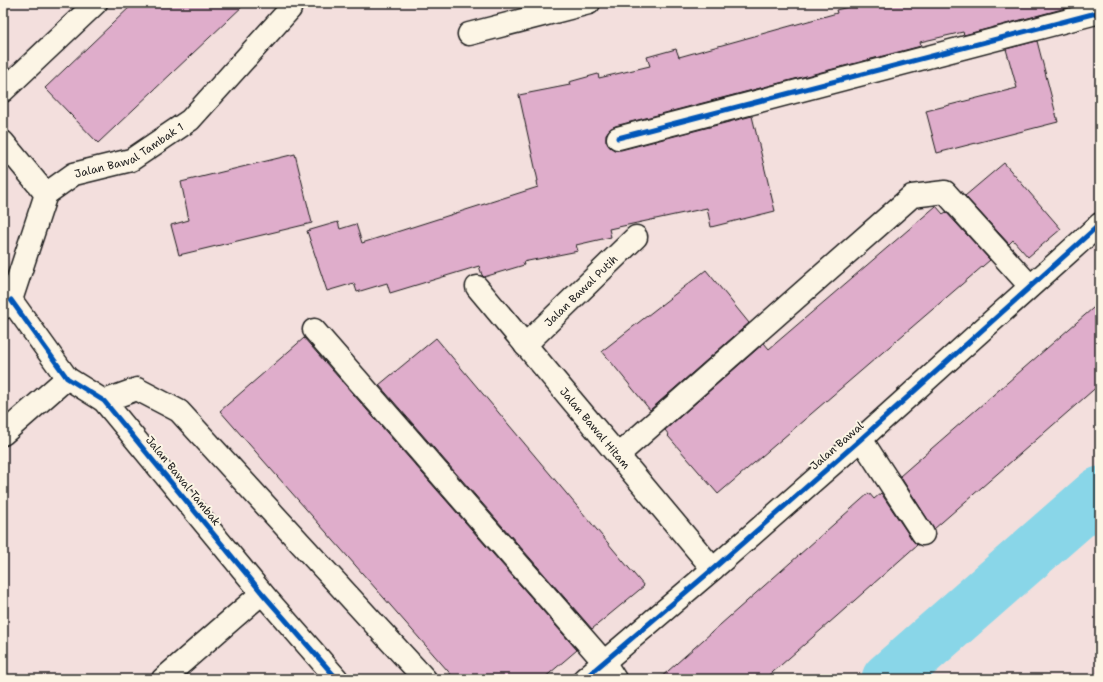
<svg xmlns="http://www.w3.org/2000/svg" width="1103" height="682" viewBox="0 0 1103 682" font-family="'Shantell Sans',sans-serif">
<rect width="100%" height="100%" fill="#f3dfdd"/>
<filter id="ink" filterUnits="userSpaceOnUse"><feTurbulence type="fractalNoise" baseFrequency=".025" numOctaves="2"/><feDisplacementMap in="SourceGraphic" scale="8" xChannelSelector="R" yChannelSelector="G"/><feConvolveMatrix kernelMatrix="1 2 1 2 8 2 1 2 1" color-interpolation-filters="sRGB"/></filter>
<g filter="url(#ink)">
<g fill="none" stroke-linecap="round" stroke-linejoin="round">
<polyline stroke="#89d6e8" stroke-width="53" points="888,679 1100,493"/>
</g>
<g fill="#dfadcb" stroke="#1c1c1c">
<polygon points="134,3 246,3 98,143 45,88"/>
<polygon points="865,3 1085,3 964,35 963,32 920,42 921,46 615,126 610,129 606,134 606,141 609,146 614,150 621,150 752,116 775,211 711,227 707,208 609,229 611,237 576,245 578,251 523,262 524,265 484,277 482,275 479,266 390,293 387,283 357,292 354,283 327,291 307,231 338,222 340,229 356,224 362,243 538,187 537,181 538,181 519,95 570,85 569,82 598,74 599,78 650,66 647,57 676,49 679,57 837,13 836,10"/>
<polygon points="1037,41 1058,122 937,153 926,111 1017,88 1006,49"/>
<polygon points="295,154 312,223 179,255 171,225 189,220 181,182"/>
<polygon points="1004,163 1061,229 1028,257 1013,240 1009,244 965,196"/>
<polygon points="936,206 943,214 946,212 990,260 718,494 668,436 669,435 665,430 764,343 769,349"/>
<polygon points="706,270 749,323 650,410 602,351"/>
<polygon points="1100,302 1100,384 934,529 900,476"/>
<polygon points="304,338 577,650 543,679 455,679 220,411"/>
<polygon points="436,338 644,586 592,629 379,385"/>
<polygon points="869,493 874,499 881,493 913,541 917,545 837,616 765,679 659,679"/>
</g>
<g fill="none" stroke-linecap="round" stroke-linejoin="round">
<g stroke="#1c1c1c" stroke-width="25">
<g id="minor">
<polyline points="469,34 589,3"/>
<polyline points="3,91 96,3"/>
<polyline points="618,138 1100,12"/>
<polyline points="3,142 46,194"/>
<path id="s1" d="M477 287 713 569"/>
<polyline points="11,300 67,378 104,401 262,593 337,679"/>
<path id="s2" d="M3 308 11 300 46 194 74 174 131 160 190 120 290 9"/>
<polyline points="314,330 604,662 615,679"/>
<path id="s3" d="M525 345 636 237"/>
<polyline points="104,401 137,389 179,411 425,679"/>
<polyline points="3,434 67,378"/>
<polyline points="861,439 923,534"/>
<polyline points="618,455 912,196 945,192 1030,286"/>
<polyline points="163,679 262,593"/>
<polyline points="584,679 713,569 861,439 1100,224"/>
</g>
</g>
<use href="#minor" stroke="#fcf5e5" stroke-width="22"/>
<g stroke="#fcf5e5" stroke-width="8">
<g id="cycleway">
<polyline points="618,138 1100,12"/>
<polyline points="11,300 67,378 104,401 262,593 337,679"/>
<polyline points="584,679 713,569 861,439 1100,224"/>
</g>
</g>
<use href="#cycleway" stroke="#0057b8" stroke-width="5"/>
</g>
</g>
<g text-anchor="middle" dominant-baseline="central" stroke-width="4" stroke-linejoin="round" paint-order="stroke">
<g font-size="11" fill="#1c1c1c" stroke="#fcf5e5">
<text stroke="none"><textPath href="#s2" startOffset="218">Jalan Bawal Tambak 1</textPath></text>
<text stroke="none"><textPath href="#s3" startOffset="78">Jalan Bawal Putih</textPath></text>
<text stroke="none"><textPath href="#s1" startOffset="184">Jalan Bawal Hitam</textPath></text>
<text transform="translate(837 446) rotate(-41)">Jalan Bawal</text>
<text transform="translate(183 481) rotate(51)">Jalan Bawal Tambak</text>
</g>
</g>
<rect width="1103" height="682" fill="none" stroke="#fcf5e5" stroke-width="16"/>
<rect x="8" y="8" width="1087" height="666" fill="none" stroke="#1c1c1c" stroke-width="1.5" filter="url(#ink)"/>
</svg>
